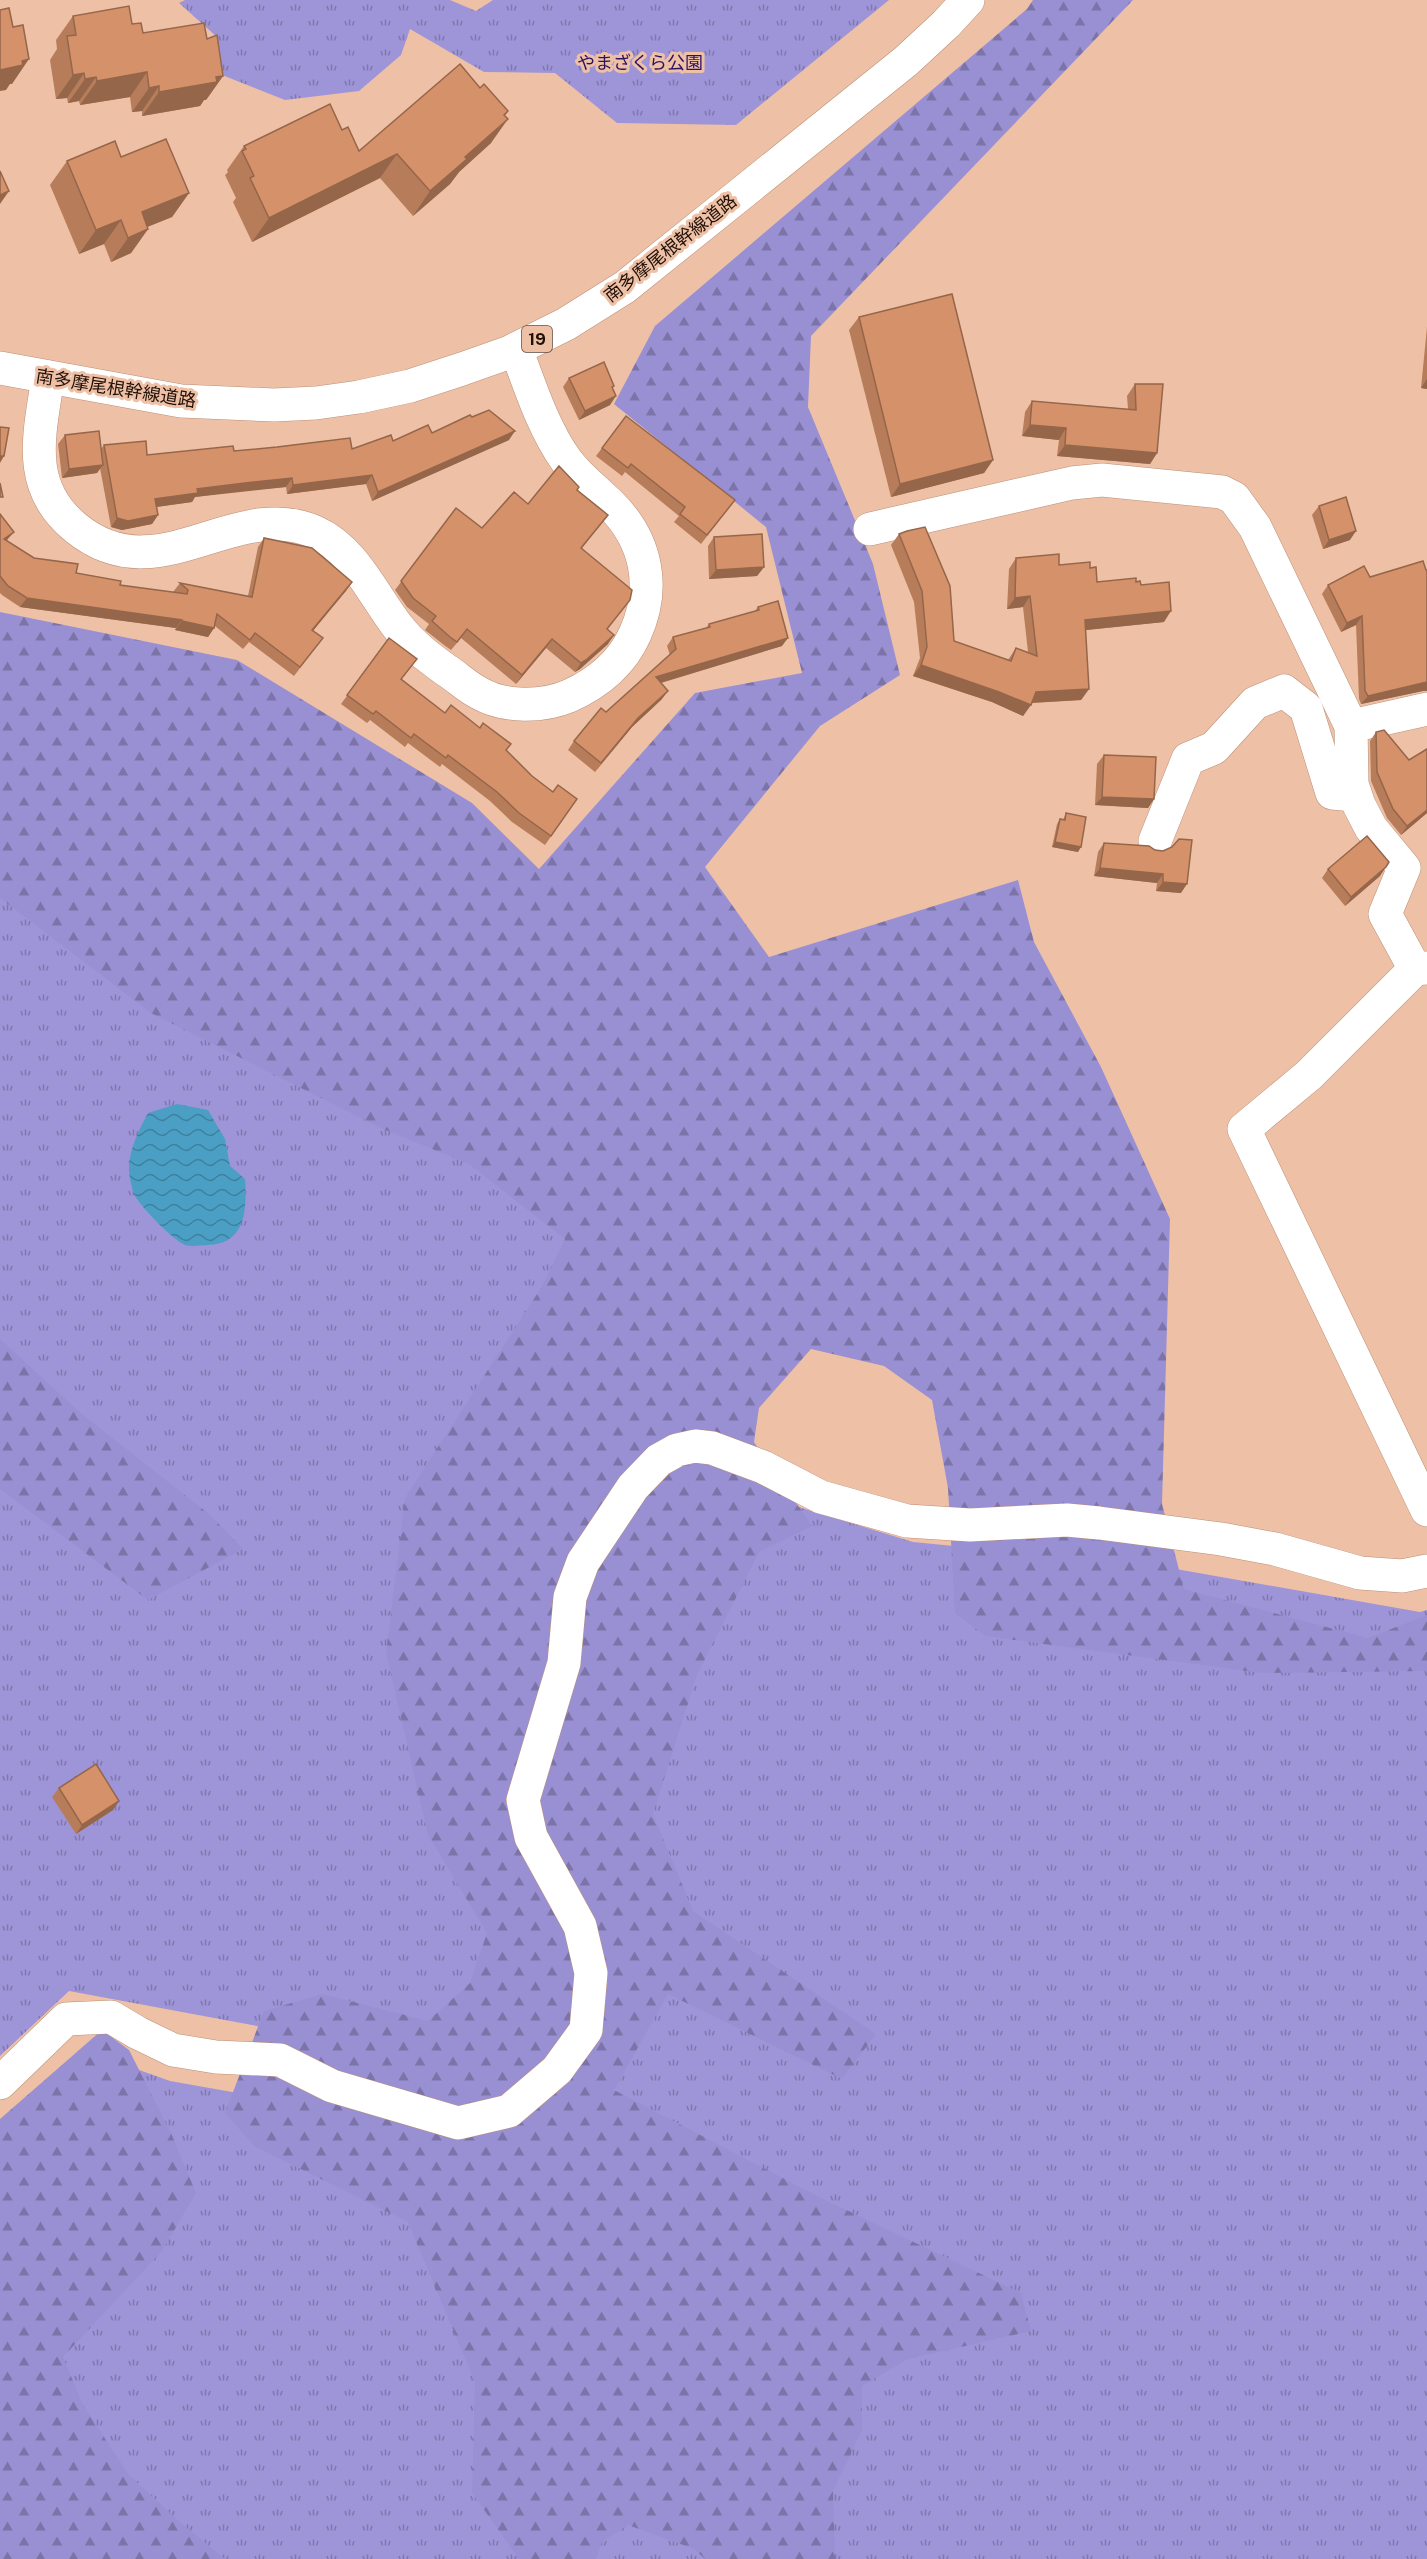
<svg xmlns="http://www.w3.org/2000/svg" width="1427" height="2559" viewBox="0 0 1427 2559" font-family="'Public Sans','Noto Sans JP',sans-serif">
<defs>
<pattern id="grass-tufts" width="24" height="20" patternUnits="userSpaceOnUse" patternTransform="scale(1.5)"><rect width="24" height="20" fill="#9e94d8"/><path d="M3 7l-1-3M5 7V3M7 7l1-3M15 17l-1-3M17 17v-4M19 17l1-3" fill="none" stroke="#8077ad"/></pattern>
<pattern id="forest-firs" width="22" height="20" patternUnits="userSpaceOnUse" patternTransform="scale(1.5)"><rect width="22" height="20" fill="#9990d3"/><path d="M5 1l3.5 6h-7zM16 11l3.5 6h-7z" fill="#7c74a9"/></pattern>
<pattern id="water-waves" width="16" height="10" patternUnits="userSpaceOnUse" patternTransform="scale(1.5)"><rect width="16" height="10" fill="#4b9fc5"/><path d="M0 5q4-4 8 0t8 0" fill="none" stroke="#3e809e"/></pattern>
</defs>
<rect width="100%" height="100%" fill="#eec0a6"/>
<g fill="url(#grass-tufts)">
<polygon points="185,0 450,0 476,11 493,0 889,0 736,125 617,123 555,73 484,72 410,29 401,55 359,91 285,100 222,75 217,37 179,3"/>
<polygon points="0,806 635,1175 508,1896 466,2065 69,1991 0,2056"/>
<polygon points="782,1502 913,1542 1159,1566 1420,1612 1427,1610 1427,2559 0,2559 125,2065 170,2081 249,2095 431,2157 597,1792"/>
</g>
<g fill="url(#forest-firs)">
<polygon points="1033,0 1133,0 811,336 808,407 873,564 900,675 820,726 705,867 769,957 1018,880 1034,942 1101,1067 1170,1219 1162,1504 1184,1589 1368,1638 1427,1615 1427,1671 1262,1673 985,1636 955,1613 948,1488 932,1400 884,1366 811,1349 759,1408 754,1442 812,1526 759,1552 697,1675 653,1814 693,1911 876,2034 842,2079 668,1994 614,2090 821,2198 1021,2293 1031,2331 908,2359 862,2386 862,2430 833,2491 835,2559 705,2559 694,2549 628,2525 602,2542 596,2559 519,2559 472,2493 475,2382 408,2222 254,2146 225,2113 264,2011 322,1994 428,2021 470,1983 487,1933 428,1835 386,1653 405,1498 541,1288 565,1239 469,1164 383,1129 151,1013 0,898 0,612 237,660 472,803 539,869 695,693 802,673 766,527 614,404 655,326 1027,9"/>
<polygon points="0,1339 82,1414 209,1514 243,1549 148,1600 0,1489"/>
<polygon points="102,2030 129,2050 171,2133 196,2193 162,2251 63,2357 83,2405 129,2475 182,2524 225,2559 0,2559 0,2119"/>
</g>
<path fill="url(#water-waves)" d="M177 1104 208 1110 225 1139 230 1166 245 1179C247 1209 246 1244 208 1245 202 1245 191 1247 185 1245 172 1239 142 1208 135 1196 132 1190 129 1176 129 1169 129 1149 139 1130 148 1113Z"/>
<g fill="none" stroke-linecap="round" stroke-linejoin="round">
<g stroke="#bc8f77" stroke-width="34">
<g id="street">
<path d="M48 377C40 433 24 486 76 528 158 595 235 496 315 532 354 549 373 595 398 627 412 645 428 657 446 670 457 677 467 687 479 693 505 708 543 707 569 696 598 683 622 663 635 634 656 588 647 541 611 505 596 490 579 478 566 460 543 428 530 386 516 349"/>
<polyline points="870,529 1072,483 1102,480 1222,492 1234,498 1255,527 1351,726 1352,784 1359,805 1371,828 1404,868 1385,914 1415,969"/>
<polyline points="1351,726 1427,709"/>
<polyline points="1155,841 1188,759 1214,748 1255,703 1284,691 1306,708 1332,793 1355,795"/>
<polyline points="1427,968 1415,969 1309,1075 1244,1129 1427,1510"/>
<polyline points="0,2083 66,2019 111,2017 138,2033 173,2050 216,2057 280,2060 332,2086 458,2123 509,2111 557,2070 586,2030 591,1973 580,1926 531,1837 523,1800 564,1663 570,1597 583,1562 633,1487 659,1460 677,1450 695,1446 712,1448 763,1467 821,1497 907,1521 970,1525 1067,1520 1099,1523 1221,1539 1275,1549 1360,1573 1402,1576 1427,1571"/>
</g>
</g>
<g stroke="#bc8f77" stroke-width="34">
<polyline id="primary" points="0,368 181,401 274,405 316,403 359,397 410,386 462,369 510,352 566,324 625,287 906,61 946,24 968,0"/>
</g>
<use href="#street" stroke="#fff" stroke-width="33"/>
<use href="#primary" stroke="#fff" stroke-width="33"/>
</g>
<g fill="#b77d5b">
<polygon points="73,16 132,24 143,33 207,39 223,76 206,100 204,100 200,106 142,116 142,111 132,112 130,97 80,105 79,101 68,103 67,98 56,99 50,60 57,49 56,40"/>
<polygon points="480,88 505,115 491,143 459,172 450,184 413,216 380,178 252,242 233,202 236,198 225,175 228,172 227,170 244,146 342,130 359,151"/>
<polygon points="121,157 189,193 172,217 147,227 148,229 131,253 111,262 104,244 79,254 50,185 67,161"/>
<polygon points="859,317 993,460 984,473 891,497 849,330"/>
<polygon points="1427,327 1427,389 1421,388"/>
<polygon points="569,378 612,389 610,405 579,420 563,387"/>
<polygon points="1135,384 1157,453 1150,464 1057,456 1059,440 1022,436 1025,412 1032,401 1128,409 1127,396"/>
<polygon points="472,417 509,440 372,501 366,484 287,494 286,487 239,491 195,497 192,502 156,507 158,515 152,524 122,530 111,527 100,468 97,473 62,478 58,444 65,435 101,449 104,445 147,455 234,451 352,449 432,433"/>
<polygon points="602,448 735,500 701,544 674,522 679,516 625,472 622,476 596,456"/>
<polygon points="577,490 608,515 582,548 630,600 607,629 608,644 580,669 575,672 546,648 516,684 461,638 451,650 444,645 425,630 429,624 407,607 395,590 456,508 482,528 528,504"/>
<polygon points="1319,506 1350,540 1323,549 1312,515"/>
<polygon points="0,514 7,541 34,558 76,573 120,585 174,593 173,592 180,583 248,596 258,547 264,538 352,582 313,631 323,638 294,676 249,642 243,649 215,626 214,628 208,637 175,630 176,628 20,607 2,595 0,593"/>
<polygon points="899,534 954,641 1008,660 1016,648 1028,652 1023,607 1007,609 1009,569 1016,558 1059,565 1090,568 1097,582 1136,582 1141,585 1164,622 1085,630 1089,689 1081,700 1032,703 1023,716 992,702 913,676 920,658 914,602 891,545"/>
<polygon points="714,537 764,567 757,576 709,579 708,546"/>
<polygon points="1427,570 1427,691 1423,691 1361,704 1359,699 1356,625 1341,632 1322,594 1328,585 1370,577"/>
<polygon points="758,607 782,646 661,683 662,699 632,727 595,772 568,750 574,741 670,655 667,646 673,637 706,628 709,624 754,612"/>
<polygon points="389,638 417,659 401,680 445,713 506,750 532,776 553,792 577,799 545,845 512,822 490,801 442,764 440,767 408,743 405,747 370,720 367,723 341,704"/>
<polygon points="1376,732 1409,760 1427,813 1401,835 1387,818 1371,781 1370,741"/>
<polygon points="1104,755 1154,799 1148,808 1095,805 1097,764"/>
<polygon points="1066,813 1078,852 1052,847 1057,824 1060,819 1063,820"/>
<polygon points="1104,843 1163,851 1181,893 1156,891 1157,883 1094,876 1098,852"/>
<polygon points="1328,869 1380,876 1345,906 1322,878"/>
<polygon points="59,1788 113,1810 76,1834 52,1797"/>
</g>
<g fill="#95664a">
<polygon points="29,59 12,84 10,84 6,90 0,91 0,70 22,61"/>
<polygon points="147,72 130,97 80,105 97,81"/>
<polygon points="84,73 67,98 56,99 73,75"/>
<polygon points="223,76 206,100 204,100 200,106 142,116 159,92"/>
<polygon points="96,77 79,101 68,103 85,79"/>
<polygon points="159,86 142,111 132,112 149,88"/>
<polygon points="508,111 493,133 508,119 491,143 459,172 450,184 413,216 430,191 465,157"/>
<polygon points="397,154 380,178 252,242 269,218"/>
<polygon points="9,191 0,204 0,195"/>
<polygon points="189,193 172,217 127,235 142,212"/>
<polygon points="121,220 104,244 79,254 96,230"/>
<polygon points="148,229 131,253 111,262 128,238"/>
<polygon points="1427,379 1427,389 1421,388"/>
<polygon points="616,396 610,405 579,420 585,411"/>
<polygon points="1030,425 1066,428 1059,440 1022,436"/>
<polygon points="515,431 509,440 372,501 378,492"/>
<polygon points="1065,445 1157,453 1150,464 1057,456"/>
<polygon points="0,456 4,456 0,463"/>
<polygon points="993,460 984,473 891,497 900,484"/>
<polygon points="103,465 97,473 62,478 69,469"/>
<polygon points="372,475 366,484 287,494 293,485"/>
<polygon points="292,478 286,487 195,497 192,502 149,508 155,499 197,489"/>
<polygon points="158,515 152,524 122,530 111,527 117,518"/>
<polygon points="1356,531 1350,540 1323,549 1329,540"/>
<polygon points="14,532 7,540 0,546 4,539"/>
<polygon points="764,567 757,576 709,579 716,570"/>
<polygon points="352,582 346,591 306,639 312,630"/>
<polygon points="1030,596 1023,607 1007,609 1015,598"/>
<polygon points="27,598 182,620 176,628 20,607"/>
<polygon points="1171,611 1164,622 1077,631 1085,620"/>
<polygon points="1362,616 1356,625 1341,632 1347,623"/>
<polygon points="182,621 214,628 208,637 175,630"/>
<polygon points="614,635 608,644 580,669 575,672 581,663"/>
<polygon points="788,638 782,646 650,686 656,677"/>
<polygon points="552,639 546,648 516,684 522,675"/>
<polygon points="921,665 999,692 1031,705 1023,716 992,702 913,676"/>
<polygon points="1427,682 1427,691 1423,691 1361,704 1368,696"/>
<polygon points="1089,689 1081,700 1028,703 1036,692"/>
<polygon points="668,691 662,699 632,727 595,772 638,718"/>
<polygon points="1102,797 1154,799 1148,808 1095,805"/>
<polygon points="1427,810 1427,813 1401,835 1407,826"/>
<polygon points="1055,842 1081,847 1078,852 1052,847"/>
<polygon points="1386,867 1380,876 1345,906 1351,897"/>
<polygon points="1100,868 1163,874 1157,883 1094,876"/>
<polygon points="1163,882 1187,884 1181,893 1156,891"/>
<polygon points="119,1801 113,1810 76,1834 82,1825"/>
</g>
<g fill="#d5916a" stroke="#95664a" stroke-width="1.5">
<polygon points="129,6 132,24 141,23 143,33 204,23 207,39 217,35 223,76 216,77 217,82 159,92 159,86 149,88 147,72 97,81 96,77 85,79 84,73 73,75 67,36 76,35 73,16"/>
<polygon points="9,8 13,27 23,25 29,59 22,61 23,65 0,70 0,10"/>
<polygon points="460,64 480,88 484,84 508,111 504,115 508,119 465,157 467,159 430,191 397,154 269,218 250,178 254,176 242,151 246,149 244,146 330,104 342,130 348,127 359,151"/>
<polygon points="166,139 189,193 142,212 148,229 128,238 121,220 96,230 67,161 115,141 121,157"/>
<polygon points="0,171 9,191 0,195"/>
<polygon points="952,294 993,460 900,484 859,317"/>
<polygon points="604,362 614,386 612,387 616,396 585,411 569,378"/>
<polygon points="1135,384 1163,384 1157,453 1065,445 1066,428 1030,425 1032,401 1136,410"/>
<polygon points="489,410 515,431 378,492 372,475 293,485 292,478 245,483 197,489 198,493 155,499 158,515 128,521 117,518 104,445 146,441 147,455 233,446 234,451 277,447 350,438 352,449 391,435 393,441 428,425 432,433 470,415 472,417"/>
<polygon points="626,416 735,500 707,535 680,514 685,507 631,464 628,468 602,448"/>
<polygon points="0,427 9,428 4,456 0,456"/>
<polygon points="99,431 103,465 69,469 65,435"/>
<polygon points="559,466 579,487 577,490 608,515 581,548 632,590 630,600 607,629 614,635 586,660 581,663 552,639 522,675 467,629 457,642 450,637 432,621 436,616 413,598 401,581 456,508 482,528 514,492 528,504"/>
<polygon points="0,483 3,497 0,497"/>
<polygon points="1346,497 1356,531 1329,540 1319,506"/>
<polygon points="0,514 14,532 4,539 34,558 78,564 76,573 121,581 120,585 187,594 188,590 180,583 252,597 264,538 312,548 352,582 312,630 323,638 300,667 255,633 250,640 217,614 214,628 182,621 182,620 27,598 8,586 0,576"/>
<polygon points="925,527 950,586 954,641 1011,661 1016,648 1037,656 1030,596 1015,598 1016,558 1059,554 1059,565 1090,562 1090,568 1096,567 1097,582 1136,578 1136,582 1140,581 1141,585 1169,582 1171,611 1085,620 1089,689 1036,692 1031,705 999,692 921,665 927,647 922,591 899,534 907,531"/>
<polygon points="762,534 764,567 716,570 714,537"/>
<polygon points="1423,561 1426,570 1427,570 1427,682 1368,696 1365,691 1362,616 1347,623 1328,585 1364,566 1370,577"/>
<polygon points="778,601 788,638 656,677 668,691 638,718 601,763 574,741 601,708 606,712 676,649 673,637 710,627 709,624 759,610 758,607"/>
<polygon points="389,638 417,659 401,679 445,713 451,705 480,728 483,723 511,744 506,750 532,776 553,792 558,785 577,799 551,836 519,813 497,792 448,755 446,758 414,734 411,738 376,711 373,714 347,695"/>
<polygon points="1384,730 1409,760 1427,749 1427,810 1407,826 1393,809 1377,772 1376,732"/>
<polygon points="1104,755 1156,757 1154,799 1102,797"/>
<polygon points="1066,813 1086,817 1081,847 1055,842 1060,819 1065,820"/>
<polygon points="1367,836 1389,862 1386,867 1351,897 1328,869"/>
<polygon points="1179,839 1192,840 1187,884 1163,882 1163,874 1100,868 1104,843 1149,846 1155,850 1163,851 1172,847"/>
<polygon points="96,1764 119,1801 82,1825 59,1788"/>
</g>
<g text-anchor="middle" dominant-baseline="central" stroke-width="6" stroke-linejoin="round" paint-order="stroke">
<rect fill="#eec0a6" stroke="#5e4537" stroke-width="1.5" x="522" y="326" width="30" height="26" rx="4.5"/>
<g font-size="16" font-weight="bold" fill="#201007">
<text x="537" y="339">19</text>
</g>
<g font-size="18" fill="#2c1362" stroke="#eec0a6">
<text x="640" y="62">やまざくら公園</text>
</g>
<g font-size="18" fill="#201007" stroke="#eec0a6">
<text transform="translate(670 248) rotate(-38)">南多摩尾根幹線道路</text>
<text transform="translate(116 388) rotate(9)">南多摩尾根幹線道路</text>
</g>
</g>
</svg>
